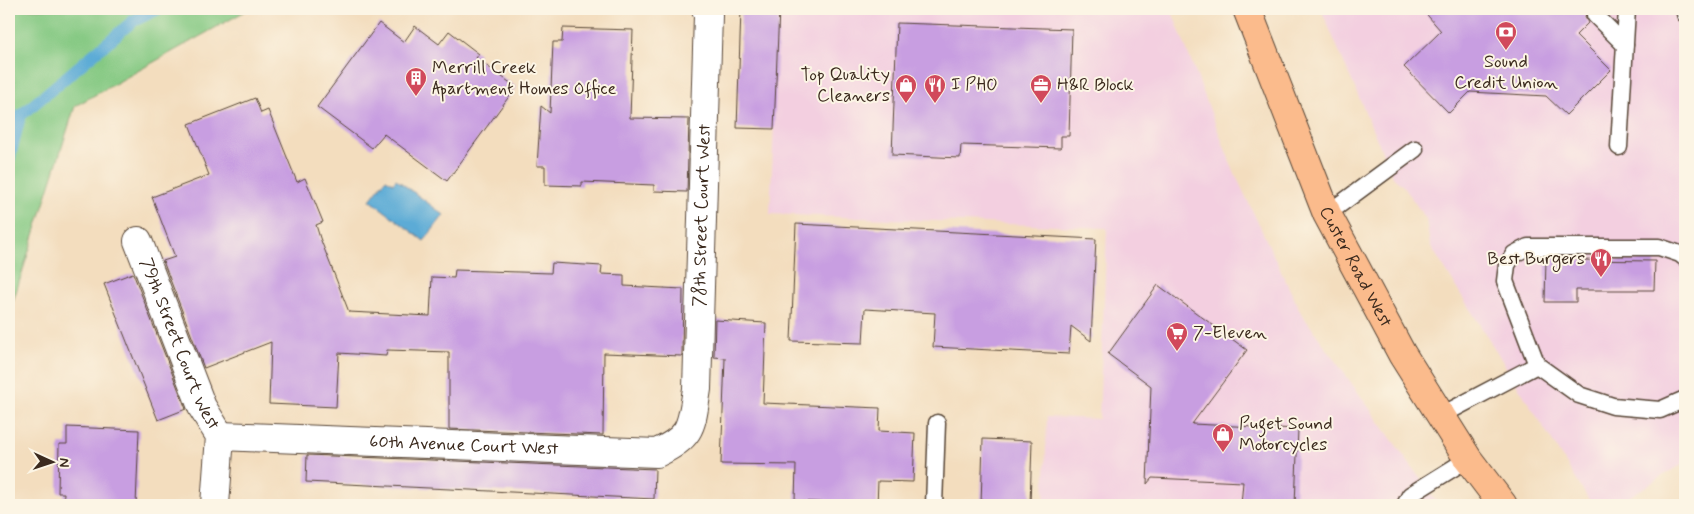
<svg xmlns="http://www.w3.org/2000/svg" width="1694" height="514" viewBox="0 0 1694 514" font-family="Mynerve,sans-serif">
<rect width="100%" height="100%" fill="#fcf5e5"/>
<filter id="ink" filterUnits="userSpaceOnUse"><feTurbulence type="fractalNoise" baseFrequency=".02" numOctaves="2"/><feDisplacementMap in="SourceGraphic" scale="10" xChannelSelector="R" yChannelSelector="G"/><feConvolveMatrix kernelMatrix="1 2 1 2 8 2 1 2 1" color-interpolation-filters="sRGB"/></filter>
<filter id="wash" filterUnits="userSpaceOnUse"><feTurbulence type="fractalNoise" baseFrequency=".0096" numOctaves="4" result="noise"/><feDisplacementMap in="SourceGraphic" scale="20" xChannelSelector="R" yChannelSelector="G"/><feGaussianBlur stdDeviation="1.12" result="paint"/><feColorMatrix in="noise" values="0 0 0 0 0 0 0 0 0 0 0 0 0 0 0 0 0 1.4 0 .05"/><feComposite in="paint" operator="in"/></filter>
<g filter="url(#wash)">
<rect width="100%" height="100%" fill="#f3ddbe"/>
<g fill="#f3cfe0">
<polygon points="779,9 1171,9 1234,172 1301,313 1439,505 1044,505 1047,417 1099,419 1107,228 770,214"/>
<polygon points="1321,9 1685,9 1685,462 1616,505 1592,505 1430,245 1426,219 1404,187 1393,177"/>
</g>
<polygon fill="#85c983" stroke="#607a50" points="9,9 249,9 75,106 9,314"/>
<polygon fill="#5cabd6" stroke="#4c6a7a" points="386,179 393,183 396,179 444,215 424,241 370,200"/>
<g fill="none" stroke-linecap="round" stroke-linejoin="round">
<polyline stroke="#5cabd6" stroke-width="12" points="9,160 20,116 133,21 158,9"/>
</g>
<g id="blocks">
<g fill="#c89ee1">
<polygon points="741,9 779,9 774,129 737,128"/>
<polygon points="1422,9 1587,9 1585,17 1588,23 1576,35 1611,70 1566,115 1546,96 1470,92 1449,113 1404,67 1441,31"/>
<polygon points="379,23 404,42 415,26 439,44 449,31 479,54 476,58 516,87 447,181 384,134 372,148 317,107"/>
<polygon points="897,23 1072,29 1069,136 1061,136 1061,148 961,145 960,158 892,155"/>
<polygon points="563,28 633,30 630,118 689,119 687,192 654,191 654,185 582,182 582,186 545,185 545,166 537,166 541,106 550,113 553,42 562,42"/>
<polygon points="255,98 261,113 268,110 297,182 305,178 323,222 316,225 320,238 349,312 430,316 432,277 454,278 455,270 551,273 552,263 602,266 601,274 624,275 624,286 683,289 682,356 604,353 603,435 449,429 449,352 387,350 386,356 339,353 336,407 269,404 271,342 204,368 163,261 175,257 152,197 209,175 189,124"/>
<polygon points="796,224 1096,239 1091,341 1071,326 1069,354 933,347 935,313 865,309 863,343 791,341"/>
<polygon points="1546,257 1577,257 1577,260 1655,261 1654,290 1576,290 1576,302 1545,302"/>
<polygon points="133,273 186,409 158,420 104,284"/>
<polygon points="1158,285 1247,350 1192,424 1298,429 1295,505 1241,505 1243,482 1152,478 1147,484 1151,386 1108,354"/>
<polygon points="715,320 766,323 763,403 880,408 879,431 915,433 913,482 878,481 877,505 795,501 796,465 721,464 725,358 714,357"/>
<polygon points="67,427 139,430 136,505 63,505 64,493 58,493 59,444 67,444"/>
<polygon points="983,439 1032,441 1030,505 981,505"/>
<polygon points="307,455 655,469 654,499 306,482"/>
</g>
</g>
</g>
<g filter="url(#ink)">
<use href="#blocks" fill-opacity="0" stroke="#574536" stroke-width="1"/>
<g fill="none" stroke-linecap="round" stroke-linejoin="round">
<g stroke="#574536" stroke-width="19">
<g id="service">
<polyline points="1685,9 1685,14"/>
<polyline points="1595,15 1625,45"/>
<polyline points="1619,147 1627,9"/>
<polyline points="1327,214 1415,149"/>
<polyline points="1537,365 1505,281 1507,265 1514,254 1528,247 1659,247 1680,254 1685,258"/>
<polyline points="1440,416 1537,365 1579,395 1613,406 1660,410 1685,399"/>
<polyline points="934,505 937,423"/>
<polyline points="1405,505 1410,495 1468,459"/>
</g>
</g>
<g stroke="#574536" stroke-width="30">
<g id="minor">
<path id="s1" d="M138 241 202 407 220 436 215 505"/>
<path id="s2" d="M220 436 657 453C693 436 691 426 697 389L708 15 706 9"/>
</g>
</g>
<g stroke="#574536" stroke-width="30">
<g id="primary">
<path id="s3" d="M1247 9 1327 214 1402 354 1468 459 1503 505"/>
</g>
</g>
<use href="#service" stroke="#fff" stroke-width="16"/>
<use href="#minor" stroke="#fff" stroke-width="28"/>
<use href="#primary" stroke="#fbbb8c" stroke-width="28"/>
</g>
</g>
<defs>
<g id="bank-pin" transform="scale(1.125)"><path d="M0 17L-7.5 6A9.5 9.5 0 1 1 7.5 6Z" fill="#d1495b" stroke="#fcf5e5"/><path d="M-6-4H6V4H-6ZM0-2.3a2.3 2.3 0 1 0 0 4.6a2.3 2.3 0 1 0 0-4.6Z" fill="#fff"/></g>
<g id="building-pin" transform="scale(1.125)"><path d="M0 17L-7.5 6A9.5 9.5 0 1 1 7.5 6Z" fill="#d1495b" stroke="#fcf5e5"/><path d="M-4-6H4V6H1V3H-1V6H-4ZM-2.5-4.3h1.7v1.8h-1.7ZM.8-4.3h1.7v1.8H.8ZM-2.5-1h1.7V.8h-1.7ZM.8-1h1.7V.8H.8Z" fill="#fff"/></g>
<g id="shop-pin" transform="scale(1.125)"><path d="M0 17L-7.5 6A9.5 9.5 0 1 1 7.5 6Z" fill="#d1495b" stroke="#fcf5e5"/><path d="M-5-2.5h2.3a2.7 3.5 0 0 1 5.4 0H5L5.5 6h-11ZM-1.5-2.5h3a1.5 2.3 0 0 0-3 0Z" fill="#fff"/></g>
<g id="restaurant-pin" transform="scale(1.125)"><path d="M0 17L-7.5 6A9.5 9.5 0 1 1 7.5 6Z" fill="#d1495b" stroke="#fcf5e5"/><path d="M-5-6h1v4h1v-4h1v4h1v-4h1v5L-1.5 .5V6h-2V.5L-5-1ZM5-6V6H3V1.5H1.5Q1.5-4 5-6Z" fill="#fff"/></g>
<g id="office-pin" transform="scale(1.125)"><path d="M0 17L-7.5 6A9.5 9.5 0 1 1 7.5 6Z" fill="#d1495b" stroke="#fcf5e5"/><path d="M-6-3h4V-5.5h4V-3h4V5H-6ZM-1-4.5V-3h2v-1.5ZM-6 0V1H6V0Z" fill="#fff"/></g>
<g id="supermarket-pin" transform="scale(1.125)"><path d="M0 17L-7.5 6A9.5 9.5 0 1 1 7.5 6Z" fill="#d1495b" stroke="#fcf5e5"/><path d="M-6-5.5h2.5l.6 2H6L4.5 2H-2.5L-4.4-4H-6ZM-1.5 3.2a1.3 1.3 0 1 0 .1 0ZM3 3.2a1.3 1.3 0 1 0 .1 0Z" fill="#fff"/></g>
</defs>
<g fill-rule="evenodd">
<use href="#bank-pin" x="1506" y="32"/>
<use href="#building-pin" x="416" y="78"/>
<use href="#shop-pin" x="906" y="85"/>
<use href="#restaurant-pin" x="935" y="85"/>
<use href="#office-pin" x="1041" y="85"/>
<use href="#restaurant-pin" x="1601" y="259"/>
<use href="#supermarket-pin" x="1177" y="333"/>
<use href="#shop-pin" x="1223" y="434"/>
</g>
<g text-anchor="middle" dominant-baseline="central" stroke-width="4" stroke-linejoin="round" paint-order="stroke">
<g font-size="18" fill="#3b2a1e" stroke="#fcf5e5" text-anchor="start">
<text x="1506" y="62" text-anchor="middle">Sound<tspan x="1506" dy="21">Credit Union</tspan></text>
<text x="432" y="68">Merrill Creek<tspan x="432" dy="21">Apartment Homes Office</tspan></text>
<text x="890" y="75" text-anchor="end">Top Quality<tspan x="890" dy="21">Cleaners</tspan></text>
<text x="951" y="85">I PHO</text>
<text x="1057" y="85">H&amp;R Block</text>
<text x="1585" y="259" text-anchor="end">Best Burgers</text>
<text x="1193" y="333">7-Eleven</text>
<text x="1239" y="424">Puget Sound<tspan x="1239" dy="21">Motorcycles</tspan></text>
</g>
<g font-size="18" fill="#3b2a1e" stroke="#fcf5e5">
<text stroke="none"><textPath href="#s2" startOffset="692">78th Street Court West</textPath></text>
<text stroke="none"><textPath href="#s3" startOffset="280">Custer Road West</textPath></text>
<text stroke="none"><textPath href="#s1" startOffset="111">79th Street Court West</textPath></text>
<text stroke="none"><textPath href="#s2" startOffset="244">60th Avenue Court West</textPath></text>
</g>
</g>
<rect width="1694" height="514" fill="none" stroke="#fcf5e5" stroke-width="30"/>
<g transform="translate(52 462) rotate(93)" stroke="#fcf5e5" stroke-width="4" paint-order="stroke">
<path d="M0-4L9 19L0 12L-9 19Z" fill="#3b2a1e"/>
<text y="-8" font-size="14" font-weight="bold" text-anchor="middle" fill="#3b2a1e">N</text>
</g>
</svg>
